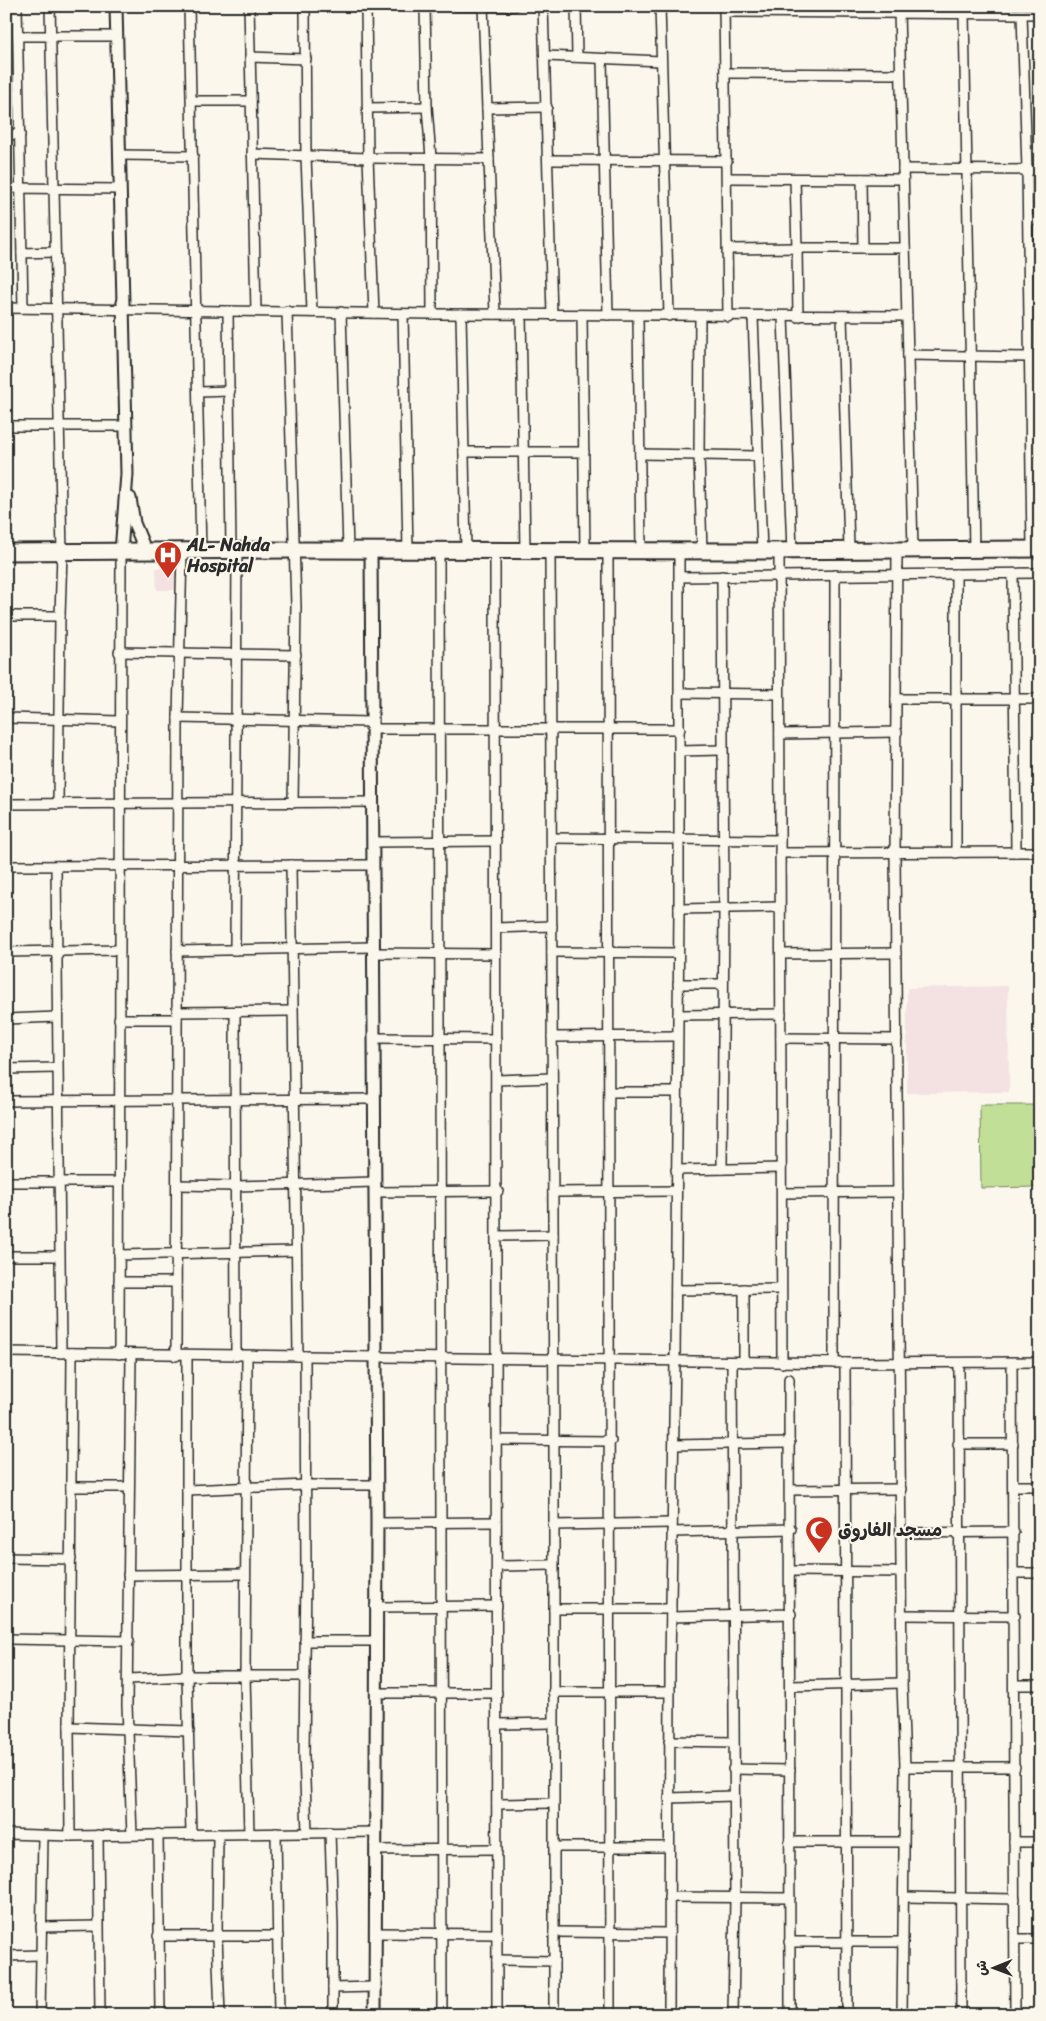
<svg xmlns="http://www.w3.org/2000/svg" width="1046" height="2021" viewBox="0 0 1046 2021" font-family="Sriracha,'Playpen Sans Arabic',sans-serif">
<rect width="100%" height="100%" fill="#fbf7ec"/>
<filter id="ink" filterUnits="userSpaceOnUse"><feTurbulence type="fractalNoise" baseFrequency=".02" numOctaves="2"/><feDisplacementMap in="SourceGraphic" scale="10" xChannelSelector="R" yChannelSelector="G"/><feConvolveMatrix kernelMatrix="1 2 1 2 8 2 1 2 1" color-interpolation-filters="sRGB"/></filter>
<g filter="url(#ink)">
<g fill="#f4e1e2">
<polygon points="156,568 180,568 180,590 157,590"/>
<polygon points="1008,986 1009,1092 907,1093 907,988"/>
</g>
<polygon fill="#c1df97" stroke="#768561" points="980,1105 1040,1105 1040,1187 981,1188"/>
<g fill="none" stroke-linecap="round" stroke-linejoin="round">
<g stroke="#2b2b2b" stroke-width="12">
<g id="minor">
<polyline points="17,6 23,308"/>
<polyline points="50,6 62,553 60,616"/>
<polyline points="189,6 201,552"/>
<polyline points="249,6 256,311"/>
<polyline points="305,6 306,156 312,312"/>
<polyline points="366,6 368,158 374,313"/>
<polyline points="425,6 427,107 431,158 432,314"/>
<polyline points="457,6 514,6"/>
<polyline points="483,6 495,314"/>
<polyline points="543,6 552,315"/>
<polyline points="576,6 577,57"/>
<polyline points="660,6 669,316"/>
<polyline points="724,6 728,317"/>
<polyline points="724,12 1040,14"/>
<polyline points="899,12 913,549"/>
<polyline points="964,13 974,549"/>
<polyline points="1022,14 1027,169 1032,549"/>
<polyline points="18,36 117,36"/>
<polyline points="546,56 661,61"/>
<polyline points="250,57 306,59"/>
<polyline points="602,60 608,315"/>
<polyline points="725,73 900,74"/>
<polyline points="192,101 251,101"/>
<polyline points="368,108 427,107"/>
<polyline points="487,108 547,107"/>
<polyline points="6,134 20,135"/>
<polyline points="252,154 368,158 489,159"/>
<polyline points="119,155 193,156"/>
<polyline points="548,160 727,161"/>
<polyline points="903,169 1040,170"/>
<polyline points="727,178 903,179"/>
<polyline points="795,179 797,248 905,248"/>
<polyline points="862,179 863,248"/>
<polyline points="6,188 120,189"/>
<polyline points="1028,220 1040,220"/>
<polyline points="728,249 797,248 798,317"/>
<polyline points="22,253 55,252"/>
<polyline points="6,308 432,314 907,316"/>
<polyline points="228,311 231,551"/>
<polyline points="287,311 296,606 293,803"/>
<polyline points="341,312 348,550"/>
<polyline points="403,314 408,551"/>
<polyline points="461,314 466,550"/>
<polyline points="521,314 525,550"/>
<polyline points="582,315 585,550"/>
<polyline points="638,316 641,550"/>
<polyline points="842,316 849,549"/>
<polyline points="700,317 699,455 702,551"/>
<polyline points="753,317 762,551"/>
<polyline points="783,317 792,551"/>
<polyline points="908,355 1030,357"/>
<polyline points="199,392 230,391"/>
<polyline points="6,426 126,426"/>
<polyline points="464,452 584,452"/>
<polyline points="640,454 758,456"/>
<polyline points="897,549 895,854 902,1683 905,1767 902,2015"/>
<polyline points="439,550 442,2015"/>
<polyline points="495,550 497,2015"/>
<polyline points="550,550 554,1440 554,2015"/>
<polyline points="608,550 610,2015"/>
<polyline points="779,551 782,1363"/>
<polyline points="956,574 956,853"/>
<polyline points="1013,574 1016,852"/>
<polyline points="680,577 1040,573"/>
<polyline points="6,616 60,616 58,804"/>
<polyline points="119,652 296,655"/>
<polyline points="680,693 779,694"/>
<polyline points="896,699 1040,699"/>
<polyline points="6,718 120,721"/>
<polyline points="178,718 372,722"/>
<polyline points="372,729 680,729"/>
<polyline points="780,734 897,732"/>
<polyline points="679,751 722,750"/>
<polyline points="6,804 373,802"/>
<polyline points="552,838 780,840"/>
<polyline points="373,842 496,841"/>
<polyline points="780,853 1040,852"/>
<polyline points="291,865 298,1356"/>
<polyline points="6,866 373,865"/>
<polyline points="56,866 61,1353"/>
<polyline points="679,909 780,907"/>
<polyline points="496,928 552,926"/>
<polyline points="235,950 237,551"/>
<polyline points="177,951 373,947"/>
<polyline points="6,952 119,950"/>
<polyline points="552,952 678,953"/>
<polyline points="373,953 496,954"/>
<polyline points="781,954 896,953"/>
<polyline points="678,984 722,984"/>
<polyline points="177,1012 292,1011"/>
<polyline points="235,1013 236,1356"/>
<polyline points="678,1015 781,1014"/>
<polyline points="6,1019 57,1017"/>
<polyline points="119,1019 177,1019"/>
<polyline points="552,1037 677,1036"/>
<polyline points="374,1038 496,1039"/>
<polyline points="781,1038 897,1039"/>
<polyline points="6,1069 57,1068"/>
<polyline points="497,1080 552,1078"/>
<polyline points="610,1092 677,1092"/>
<polyline points="6,1101 374,1099"/>
<polyline points="722,1169 724,908 722,576"/>
<polyline points="676,1170 781,1168"/>
<polyline points="6,1182 119,1182"/>
<polyline points="177,1185 236,1186 375,1182"/>
<polyline points="375,1192 498,1191"/>
<polyline points="553,1192 676,1191"/>
<polyline points="782,1193 898,1192"/>
<polyline points="497,1236 553,1235"/>
<polyline points="119,1255 296,1251"/>
<polyline points="6,1256 59,1256"/>
<polyline points="119,1282 176,1282"/>
<polyline points="676,1290 781,1289"/>
<polyline points="6,1347 6,1374"/>
<polyline points="6,1352 845,1363 1040,1362"/>
<polyline points="119,1354 121,552"/>
<polyline points="131,1355 127,1705 132,1835"/>
<polyline points="176,1356 178,718 182,552"/>
<polyline points="187,1356 187,1676 191,1834"/>
<polyline points="247,1356 245,1676 249,1834"/>
<polyline points="305,1356 306,1570 304,1756 307,1832"/>
<polyline points="732,1362 735,1898 733,2015"/>
<polyline points="744,1362 744,1289"/>
<polyline points="834,1363 835,575"/>
<polyline points="845,1363 847,2015"/>
<polyline points="959,1363 961,2015"/>
<polyline points="1012,1363 1015,2015"/>
<polyline points="789,1379 790,2015"/>
<polyline points="497,1440 611,1441"/>
<polyline points="958,1444 1013,1444"/>
<polyline points="674,1445 790,1443"/>
<polyline points="1013,1486 1040,1486"/>
<polyline points="71,1487 129,1487"/>
<polyline points="187,1490 306,1485 376,1485"/>
<polyline points="791,1490 901,1489"/>
<polyline points="377,1523 496,1522"/>
<polyline points="553,1525 672,1523"/>
<polyline points="672,1532 791,1529"/>
<polyline points="901,1533 1014,1532"/>
<polyline points="6,1558 71,1559"/>
<polyline points="497,1566 553,1565"/>
<polyline points="791,1571 901,1572"/>
<polyline points="1014,1573 1040,1573"/>
<polyline points="128,1575 245,1574"/>
<polyline points="375,1607 497,1606"/>
<polyline points="554,1609 671,1609"/>
<polyline points="902,1615 1015,1616"/>
<polyline points="671,1617 791,1614"/>
<polyline points="6,1639 129,1641"/>
<polyline points="305,1641 376,1641"/>
<polyline points="129,1679 187,1676 305,1676"/>
<polyline points="1015,1685 1040,1685"/>
<polyline points="791,1686 902,1683"/>
<polyline points="553,1692 670,1692"/>
<polyline points="376,1693 497,1693"/>
<polyline points="497,1724 553,1723"/>
<polyline points="69,1727 189,1731"/>
<polyline points="669,1741 733,1742"/>
<polyline points="905,1767 1015,1767"/>
<polyline points="733,1769 790,1770"/>
<polyline points="669,1798 733,1796"/>
<polyline points="497,1804 553,1803"/>
<polyline points="330,1832 333,1926 333,2015"/>
<polyline points="276,1833 279,2015"/>
<polyline points="6,1834 70,1836 376,1832"/>
<polyline points="158,1834 160,2015"/>
<polyline points="218,1834 217,1936 220,2015"/>
<polyline points="98,1835 100,2015"/>
<polyline points="70,1836 69,1727 72,1353"/>
<polyline points="790,1842 903,1842"/>
<polyline points="1014,1842 1040,1842"/>
<polyline points="554,1847 669,1847"/>
<polyline points="376,1850 497,1849"/>
<polyline points="669,1897 790,1898"/>
<polyline points="904,1897 1015,1899"/>
<polyline points="41,1927 98,1926"/>
<polyline points="554,1932 669,1933"/>
<polyline points="375,1933 497,1934"/>
<polyline points="158,1936 278,1936"/>
<polyline points="1015,1939 1040,1939"/>
<polyline points="789,1942 903,1942"/>
<polyline points="6,1956 41,1955"/>
<polyline points="497,1960 554,1961"/>
<polyline points="333,1988 375,1987"/>
<polyline points="40,2015 43,1836"/>
<polyline points="669,2015 670,1663 675,1360 679,909 679,551"/>
</g>
</g>
<g stroke="#2b2b2b" stroke-width="15">
<g id="tertiary">
<polyline points="116,6 127,474 121,552"/>
<polyline points="130,498 134,523 146,552"/>
<polyline points="371,550 377,1523 375,2015"/>
</g>
</g>
<g stroke="#2b2b2b" stroke-width="19">
<polyline id="trunk" points="6,552 295,550 762,551 1040,549"/>
</g>
<use href="#minor" stroke="#fbf7ec" stroke-width="9"/>
<use href="#tertiary" stroke="#fbf7ec" stroke-width="11"/>
<use href="#trunk" stroke="#fbf7ec" stroke-width="15"/>
</g>
</g>
<defs>
<g id="hospital-pin" transform="scale(1.4375)"><path d="M0 17L-7.5 6A9.5 9.5 0 1 1 7.5 6Z" fill="#c8321e" stroke="#fbf7ec"/><path d="M-5-5h3v3.5h4V-5h3V5h-3V1.5h-4V5h-3Z" fill="#fff"/></g>
<g id="mosque-pin" transform="scale(1.4375)"><path d="M0 17L-7.5 6A9.5 9.5 0 1 1 7.5 6Z" fill="#c8321e" stroke="#fbf7ec"/><path d="M3.5-4.9A6 6 0 1 0 3.5 4.9A5 5 0 1 1 3.5-4.9Z" fill="#fff"/></g>
</defs>
<g fill-rule="evenodd">
<use href="#hospital-pin" x="168" y="555"/>
<use href="#mosque-pin" x="819" y="1530"/>
</g>
<g text-anchor="middle" dominant-baseline="central" stroke-width="4" stroke-linejoin="round" paint-order="stroke">
<g font-size="18" font-weight="bold" fill="#2b2b2b" stroke="#fbf7ec" text-anchor="start">
<text x="187" y="545">AL- Nahda<tspan x="187" dy="21">Hospital</tspan></text>
<text x="838" y="1530">مسجد الفاروق</text>
</g>
</g>
<rect width="1046" height="2021" fill="none" stroke="#fbf7ec" stroke-width="25"/>
<rect x="12" y="12" width="1021" height="1996" fill="none" stroke="#2b2b2b" stroke-width="2" filter="url(#ink)"/>
<g transform="translate(994 1968) rotate(269)" stroke="#fbf7ec" stroke-width="4" paint-order="stroke">
<path d="M0-4L9 19L0 12L-9 19Z" fill="#2b2b2b"/>
<text y="-8" font-size="14" font-weight="bold" text-anchor="middle" fill="#2b2b2b">ش</text>
</g>
</svg>
